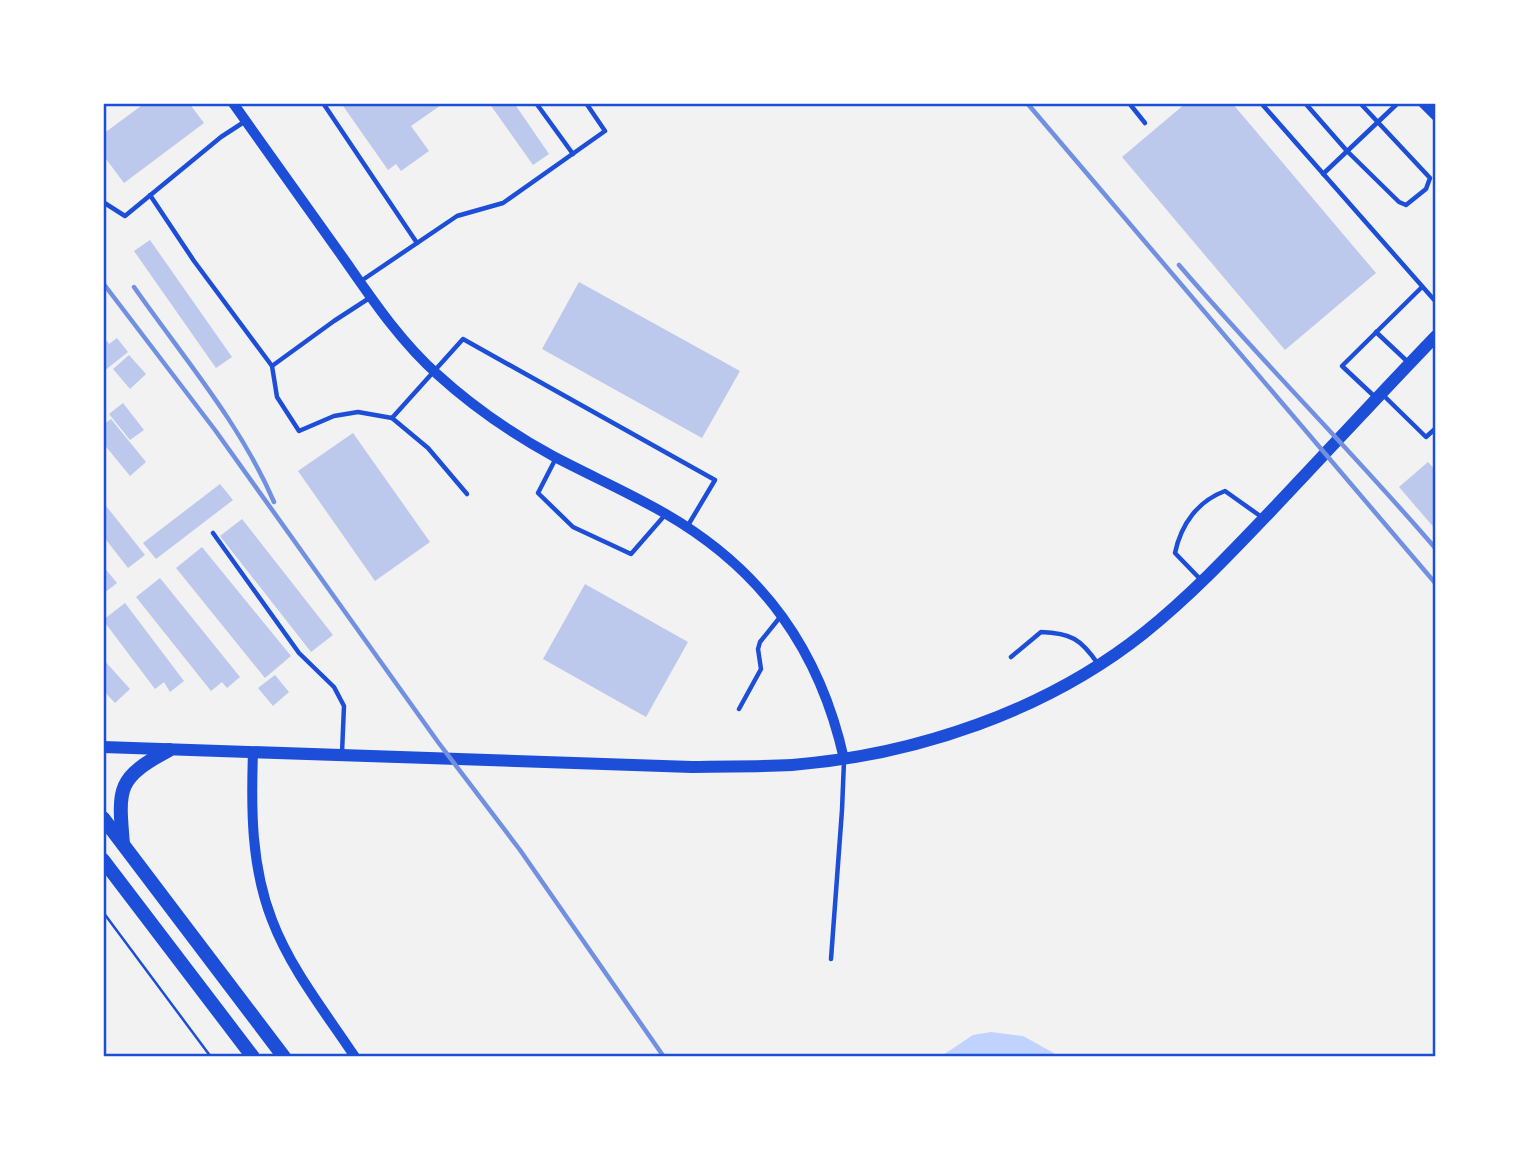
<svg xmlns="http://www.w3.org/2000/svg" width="1539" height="1160" viewBox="0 0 1539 1160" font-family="Poppins,sans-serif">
<rect width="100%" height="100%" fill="#f2f2f2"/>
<polygon fill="#bfd3fe" points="991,1032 1023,1036 1061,1057 940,1057 973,1035"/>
<g fill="#bdc9ec">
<polygon points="145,103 189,103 204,123 124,183 103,155 103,134"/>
<polygon points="341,103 444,103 411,126 429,151 401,171 396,164 388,170"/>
<polygon points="489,103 514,103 549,154 533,165"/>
<polygon points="1186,103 1232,103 1376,273 1285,350 1122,157"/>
<polygon points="150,240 232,357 216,368 134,251"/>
<polygon points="579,282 740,371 702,438 542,349"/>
<polygon points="117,338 128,352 103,372 103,344 107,341 109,344"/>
<polygon points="129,355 146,374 130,389 113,369"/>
<polygon points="123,403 144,430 130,440 109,414"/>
<polygon points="111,419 146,462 130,476 103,443 103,425"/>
<polygon points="353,433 430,542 375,581 298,471"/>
<polygon points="1428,462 1436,471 1436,530 1399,487"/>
<polygon points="220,484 233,500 156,559 143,543"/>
<polygon points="103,502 145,555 128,568 103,536"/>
<polygon points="242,519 333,635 311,652 220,536"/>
<polygon points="202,547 291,656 265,678 176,568"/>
<polygon points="103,566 117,583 103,594"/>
<polygon points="160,578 240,677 227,688 222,682 211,691 136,597"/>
<polygon points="585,584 688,642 646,717 543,659"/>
<polygon points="125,603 184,681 170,692 164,682 155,689 103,620"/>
<polygon points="103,659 130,689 115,703 103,690"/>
<polygon points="275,675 289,692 273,706 258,688"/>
</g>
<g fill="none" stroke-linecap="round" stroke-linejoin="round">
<polyline stroke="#1d4ed8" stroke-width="2.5" points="103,912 211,1057"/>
<g stroke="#1d4ed8" stroke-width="4.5">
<polyline points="323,103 417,243"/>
<polyline points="536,103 573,154"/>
<polyline points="1129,103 1145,123"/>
<polyline points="1261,103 1436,302"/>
<polyline points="1305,103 1347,151 1399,202 1406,205 1426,189 1430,178 1360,103"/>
<polyline points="1323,174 1398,103"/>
<polyline points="150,195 194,261 272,366 334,321 371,297"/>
<polyline points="103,202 125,216 221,137 244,122"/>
<polyline points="361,281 457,216 503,203 605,131 586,103"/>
<polyline points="1376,332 1409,363"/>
<polyline points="272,366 277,397 299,431 334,416 358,412 392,418 463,339 715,480 687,527"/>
<polyline points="1382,394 1426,437 1436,428"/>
<polyline points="1374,396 1342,366 1422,287"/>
<polyline points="392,418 428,448 467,494"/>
<polyline points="556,458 538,493 573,527 631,554 665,515"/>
<polyline points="213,533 299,653 334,687 344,706 342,753"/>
<path d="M1202 581 1175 553C1181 524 1198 501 1225 491L1263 518"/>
<path d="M1011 657 1041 632C1071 633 1081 639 1098 664"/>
<polyline points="739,709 761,669 758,649 760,642 781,616"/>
<polyline points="831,959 842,810 844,761"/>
</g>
<g stroke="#1d4ed8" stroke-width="10">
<path d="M233 103C270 155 307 207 344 259 372 299 400 341 437 374 472 406 511 433 553 456 591 476 630 493 666 514 763 570 820 651 844 759"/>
<polyline points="1423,103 1436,116"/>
<path d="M253 752C251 809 251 866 272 920 291 970 326 1013 355 1057"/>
</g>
<path stroke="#1d4ed8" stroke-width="12" d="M103 747 692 767C725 766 759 767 792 765 916 755 1046 711 1144 633 1189 597 1229 555 1269 513 1325 454 1380 394 1436 336"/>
<g stroke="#1d4ed8" stroke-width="14">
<polyline points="103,818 284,1057"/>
<path d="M123 844C118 787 117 778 169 750"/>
<polyline points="103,860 253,1057"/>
</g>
<g stroke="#7290e2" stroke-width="4.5">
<polyline points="1027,103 1436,584"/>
<path d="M1179 265C1262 362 1353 452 1436 549"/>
<polyline points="103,283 215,430 438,742 520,850 664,1057"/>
<path d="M134 287C183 357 240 423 274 502"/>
</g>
</g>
<rect width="1539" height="1160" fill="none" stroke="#ffffff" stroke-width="210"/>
<rect x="105" y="105" width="1329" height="950" fill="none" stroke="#1d4ed8" stroke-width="2.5"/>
</svg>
